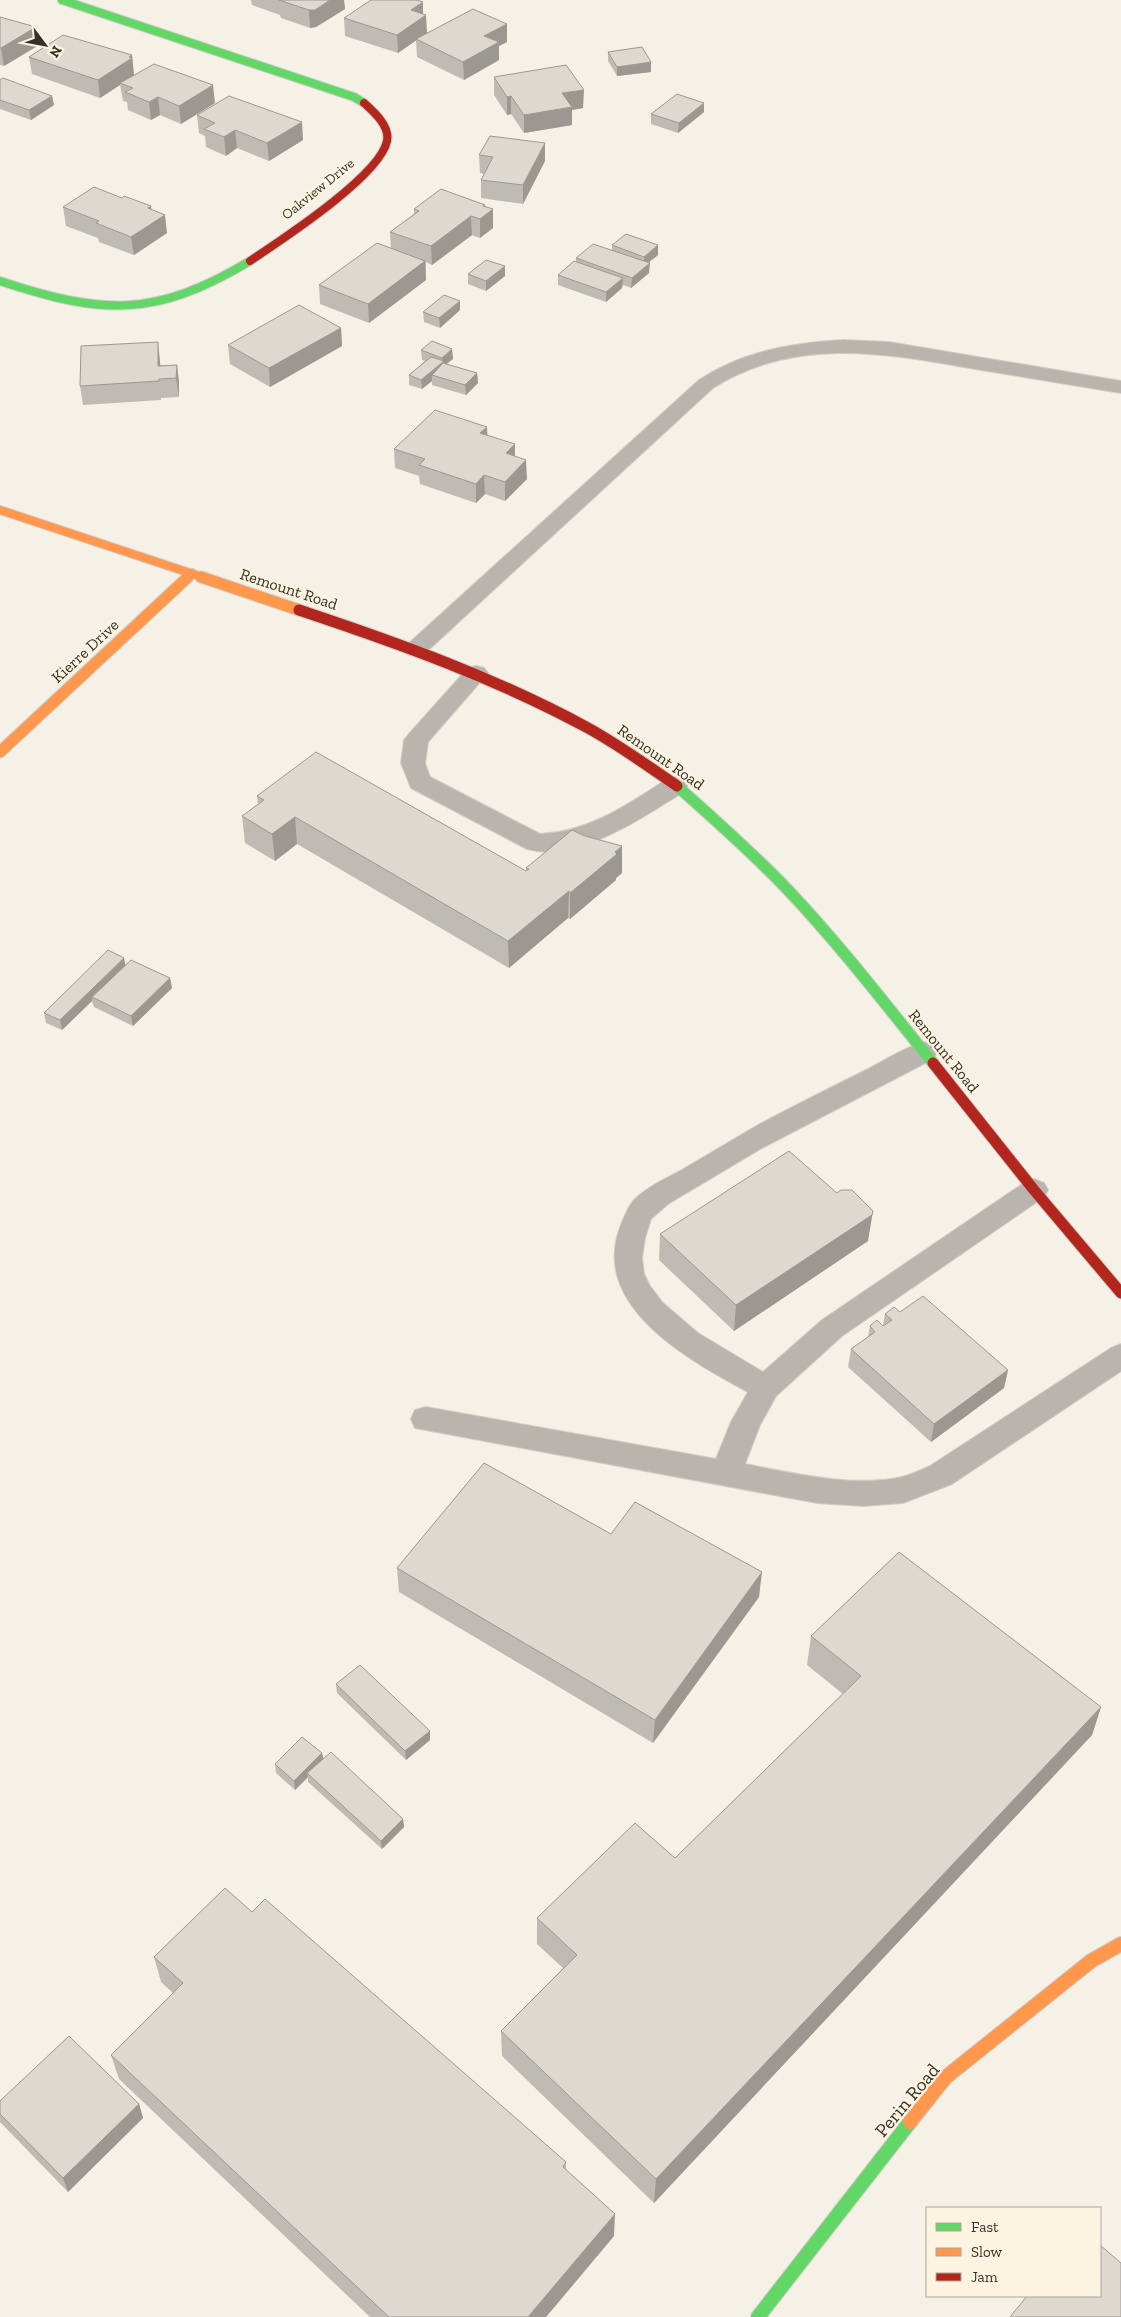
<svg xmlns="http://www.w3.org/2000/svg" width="1121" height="2317" viewBox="0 0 1121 2317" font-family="'Zilla Slab',serif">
<rect width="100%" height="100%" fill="#f6f1e6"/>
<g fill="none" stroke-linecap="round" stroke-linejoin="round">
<g stroke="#d1cec6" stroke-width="2">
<g id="lane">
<path d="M843 340 889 342 1121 381V393C1072 385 1024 377 975 369 885 353 795 336 713 388L424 654 416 656 408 654 405 649 408 644 699 380C743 351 792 343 843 340Z"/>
<path d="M476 666 484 668 488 673 428 742 425 763 430 777 540 834C589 832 627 805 667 779L676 777 685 779 688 785C682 795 670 800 661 806 626 828 570 861 527 849L411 788 401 763 404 740 408 735 468 668Z"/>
<path d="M924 1042 933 1045 937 1052 933 1059 762 1148 668 1204 651 1219 645 1238 642 1258 644 1274 650 1286 663 1303 698 1333 763 1372 822 1320 1024 1183 1034 1179 1044 1183 1048 1190 1044 1197 842 1336 776 1396 760 1425 745 1464C791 1473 855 1488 902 1477 911 1475 921 1470 930 1466L1111 1348 1121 1344V1371L952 1484 903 1503 863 1506 817 1503 415 1428 411 1419 415 1410 426 1407 716 1459 731 1422 748 1392C694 1363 598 1311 617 1237 621 1224 626 1209 635 1199 647 1187 665 1179 680 1171 706 1156 732 1140 758 1125 794 1106 830 1088 866 1070 885 1060 904 1048 924 1042Z"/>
</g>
</g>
<g stroke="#d1cec6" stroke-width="10">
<g id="fast-far2">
<polyline points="62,0 354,97 364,103"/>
<path d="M0 281C103 315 155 318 250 261"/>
</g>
</g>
<g stroke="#d1cec6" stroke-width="13">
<path id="fast-far1" d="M677 786C715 820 753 853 788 890 840 945 886 1005 933 1063"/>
</g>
<g stroke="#d1cec6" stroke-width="16">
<polyline id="fast" points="758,2317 910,2122"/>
</g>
<g stroke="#d1cec6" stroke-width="10">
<g id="slow-far2">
<polyline points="0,510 205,578"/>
<polyline points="186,578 192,573"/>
</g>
</g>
<g stroke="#d1cec6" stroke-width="13">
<g id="slow-far1">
<polyline points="201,577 299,610"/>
<polyline points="0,752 188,577"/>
</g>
</g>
<g stroke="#d1cec6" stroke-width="16">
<polyline id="slow" points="910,2122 946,2077 1091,1961 1121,1944"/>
</g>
<g stroke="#d1cec6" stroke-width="10">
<path id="jam-far1" d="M250 261C281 240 380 176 387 141 390 126 374 112 364 103"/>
</g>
<g stroke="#d1cec6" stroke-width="13">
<g id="jam">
<path d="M299 610C398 643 496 678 588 728 619 745 648 766 677 786"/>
<polyline points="933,1063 1034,1190 1121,1293"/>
</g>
</g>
<use href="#lane" fill="#bab4ae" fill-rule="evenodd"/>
<use href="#fast-far2" stroke="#63d668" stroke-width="8"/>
<use href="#fast-far1" stroke="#63d668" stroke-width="11"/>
<use href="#fast" stroke="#63d668" stroke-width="14"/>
<use href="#slow-far2" stroke="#ff974d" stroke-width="8"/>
<use href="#slow-far1" stroke="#ff974d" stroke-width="11"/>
<use href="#slow" stroke="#ff974d" stroke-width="14"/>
<use href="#jam-far1" stroke="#b3261e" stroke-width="8"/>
<use href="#jam" stroke="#b3261e" stroke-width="11"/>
</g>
<g fill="#bebbb4">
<polygon points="251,0 344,0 345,9 316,27 310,28 281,18 280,15 252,5"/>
<polygon points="423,14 427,33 422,36 507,42 499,46 499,60 464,80 417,57 416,40 398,53 345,36 344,18"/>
<polygon points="0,17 36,27 39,45 4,66 0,65"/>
<polygon points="608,52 651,72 617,76 608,61"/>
<polygon points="132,55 134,75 215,103 181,124 160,115 151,120 128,110 127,102 123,101 120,85 100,98 32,74 29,57"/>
<polygon points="494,77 583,108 572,110 572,125 524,133 511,114 507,115 494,95"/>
<polygon points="0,80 52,96 54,105 31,120 0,109"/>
<polygon points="704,103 704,112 678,133 651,124 651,114"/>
<polygon points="197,115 303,140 269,161 237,148 226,156 206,147 205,136 199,133"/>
<polygon points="479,155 545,161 523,204 481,198 481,180 484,174 480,173"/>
<polygon points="485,206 493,228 480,238 472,235 432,265 426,262 426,280 369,323 320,304 319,285 391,249 390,232 414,214 414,209"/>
<polygon points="63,207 151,209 167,233 134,255 99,242 98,238 66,226"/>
<polygon points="612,245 658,245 658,255 649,262 649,273 631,288 623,285 622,288 606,302 558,285 558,275 576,262 576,258 612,250"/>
<polygon points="468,274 505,276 486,291 468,284"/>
<polygon points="460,301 460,310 440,328 424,322 423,312"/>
<polygon points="341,328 342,346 270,387 230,364 228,345"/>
<polygon points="452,349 453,359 446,364 477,373 478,383 466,395 432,385 432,381 422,389 409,385 409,375 425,361 422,360 421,350"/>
<polygon points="160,361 160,365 177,365 179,383 179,397 161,398 161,400 83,405 80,386"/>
<polygon points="487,427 487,435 515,444 515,456 527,479 505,501 485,494 476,503 420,484 419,476 395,468 394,449"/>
<polygon points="257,796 526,871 526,868 622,873 616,878 616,880 570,919 568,918 509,968 297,844 275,861 245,843 242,816 258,804"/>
<polygon points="126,965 170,978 172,988 133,1026 94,1007 92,1001 62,1030 46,1023 44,1013"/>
<polygon points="660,1234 868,1241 734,1331 659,1260"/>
<polygon points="900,1312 1008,1370 1004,1388 931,1442 848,1367 851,1349 868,1337 870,1326 883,1325 885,1314"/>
<polygon points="611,1534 759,1597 653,1743 399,1592 397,1568"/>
<polygon points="811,1636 1101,1707 1092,1735 654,2203 502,2056 501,2031 563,1968 537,1944 537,1918 675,1858 843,1694 807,1665"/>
<polygon points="336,1684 430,1731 430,1740 406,1760 337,1693"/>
<polygon points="323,1759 403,1819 404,1827 382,1849 308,1782 308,1777 295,1790 276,1773 275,1764"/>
<polygon points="252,1912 566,2162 566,2169 614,2236 546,2317 370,2317 119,2079 111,2055 173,1993 161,1982 154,1957"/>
<polygon points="0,2101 139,2104 143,2118 68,2192 0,2122"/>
</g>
<g fill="#9b9892">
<polygon points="330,0 344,0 345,9 316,27 310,28 309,10"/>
<polygon points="423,2 423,17 426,15 427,33 398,53 397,35 411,10"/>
<polygon points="507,24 507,42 499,46 499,60 464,80 463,62 484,36"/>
<polygon points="36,27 39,45 4,66 1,48"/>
<polygon points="132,55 134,76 120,83 120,85 100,98 98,80"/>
<polygon points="651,62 651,72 617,76 617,67"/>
<polygon points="213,85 215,103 181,124 179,106"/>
<polygon points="584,90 583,108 572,110 572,125 524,133 524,115 562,93"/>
<polygon points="52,96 54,105 31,120 29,110"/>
<polygon points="511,96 511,114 507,115 507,97"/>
<polygon points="158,97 160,115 151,120 149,102"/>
<polygon points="704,103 704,112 678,133 679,123"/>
<polygon points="302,122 303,140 269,161 267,143"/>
<polygon points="235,130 237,148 226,156 224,137"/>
<polygon points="545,143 545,161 523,204 523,185"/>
<polygon points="485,205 485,215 493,209 493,228 480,238 480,219 483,206"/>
<polygon points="151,206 153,222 165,215 167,233 134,255 131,237 148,208"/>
<polygon points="471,216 472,235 432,265 431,246"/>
<polygon points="658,245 658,255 644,266 644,257"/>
<polygon points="425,261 426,280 369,323 368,304"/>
<polygon points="650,263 649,273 631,288 632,278"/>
<polygon points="505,266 505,276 486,291 486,281"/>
<polygon points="623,278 622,288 606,302 606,292"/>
<polygon points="460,301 460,310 440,328 439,318"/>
<polygon points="341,328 342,346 270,387 269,368"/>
<polygon points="158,342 160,361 161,379 158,366"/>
<polygon points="452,349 453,359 432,375 432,381 422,389 421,380 442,362 442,358"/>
<polygon points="177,365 179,383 179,397 176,378"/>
<polygon points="477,373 478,383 466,395 465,385"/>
<polygon points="487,427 488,446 480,433"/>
<polygon points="515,444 515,463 506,453"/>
<polygon points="526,460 527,479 505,501 505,482"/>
<polygon points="484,475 485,494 476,503 476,484"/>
<polygon points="295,817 297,844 275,861 272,834"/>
<polygon points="622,846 622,873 616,878 616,880 570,919 570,893"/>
<polygon points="569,891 568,918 509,968 508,941"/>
<polygon points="124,958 126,968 92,997 92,1001 62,1030 60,1020"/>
<polygon points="170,978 172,988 133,1026 131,1016"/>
<polygon points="873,1211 868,1241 734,1331 736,1305"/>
<polygon points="1008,1370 1004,1388 931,1442 934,1424"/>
<polygon points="762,1572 759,1597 653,1743 655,1720"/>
<polygon points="1101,1707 1092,1735 654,2203 656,2179"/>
<polygon points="430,1731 430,1740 406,1760 405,1751"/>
<polygon points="322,1753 324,1761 307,1773 308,1777 295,1790 294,1781"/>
<polygon points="403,1819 404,1827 382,1849 381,1841"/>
<polygon points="139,2104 143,2118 68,2192 63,2178"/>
<polygon points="615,2214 614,2236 546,2317 528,2317"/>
</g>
<g fill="#ddd9d1" stroke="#9b9892">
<polygon points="279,0 330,0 315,10 309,10"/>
<polygon points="371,0 417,0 423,2 411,10 426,15 397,35 344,18"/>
<polygon points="473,9 507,24 484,36 499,42 463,62 416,39"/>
<polygon points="0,17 36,27 1,48 0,48"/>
<polygon points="63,35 132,55 129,57 132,58 98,80 29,57"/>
<polygon points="642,47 651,62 617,67 608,52"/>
<polygon points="154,64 213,85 179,106 158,97 149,102 125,92 133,88 120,83"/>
<polygon points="566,65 584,90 562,93 572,107 524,115 511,96 507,97 494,77"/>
<polygon points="3,78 52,96 29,110 0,100 0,80"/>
<polygon points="677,94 704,103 679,123 651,114"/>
<polygon points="229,96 302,122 267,143 235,130 224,137 204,129 215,123 197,115"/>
<polygon points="490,136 545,143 523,185 481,180 493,157 479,155"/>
<polygon points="94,187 122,198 124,196 151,206 148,208 165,215 131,237 96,223 99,221 63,207"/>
<polygon points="441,189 485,205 483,206 493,209 480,219 471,216 431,246 390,232 419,211 414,209"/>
<polygon points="626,234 658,245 644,257 612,245"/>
<polygon points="377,243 425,261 368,304 319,285"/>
<polygon points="593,244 650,263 632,278 576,258"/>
<polygon points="486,260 505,266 486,281 468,274"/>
<polygon points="574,261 623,278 606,292 558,275"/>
<polygon points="444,295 460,301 439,318 423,312"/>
<polygon points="299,305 341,328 269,368 228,345"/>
<polygon points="432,341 452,349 442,358 421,350"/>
<polygon points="158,342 158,366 177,365 176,378 159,379 159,381 80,386 81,346"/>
<polygon points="431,357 444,361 421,380 409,375"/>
<polygon points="443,363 477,373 465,385 432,375"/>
<polygon points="435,410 487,427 480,433 515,444 506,453 526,460 505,482 484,475 476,484 419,465 425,459 394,449"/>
<polygon points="316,752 526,871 529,869 526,868 572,830 585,836 622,846 615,852 617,854 570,893 569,891 508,941 295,817 272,834 242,816 264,800 257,796"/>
<polygon points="108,950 124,958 60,1020 44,1013"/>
<polygon points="131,960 170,978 131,1016 92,997"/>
<polygon points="789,1151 837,1193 841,1190 852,1190 873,1211 872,1215 736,1305 660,1234"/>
<polygon points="923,1296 1008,1370 934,1424 851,1349 875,1332 870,1326 877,1320 883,1326 892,1320 885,1314 894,1307 900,1312"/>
<polygon points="484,1463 611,1534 635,1502 762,1572 655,1720 397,1568"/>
<polygon points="899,1552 1101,1707 656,2179 501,2031 577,1955 537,1918 635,1823 675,1858 861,1676 811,1636"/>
<polygon points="360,1665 430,1731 405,1751 336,1684"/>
<polygon points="302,1737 322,1753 294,1781 275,1764"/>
<polygon points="331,1752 403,1819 381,1841 307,1773"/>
<polygon points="225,1888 252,1912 265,1899 566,2162 563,2167 615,2214 528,2317 389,2317 111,2055 183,1983 154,1957"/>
<polygon points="69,2036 139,2104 63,2178 0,2114 0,2101"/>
<polygon points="1100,2245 1121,2263 1121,2317 1010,2317 1027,2296 1100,2296"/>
</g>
<g text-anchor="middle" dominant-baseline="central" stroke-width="4.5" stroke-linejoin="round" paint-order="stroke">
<g font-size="14" fill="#343129" stroke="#fcf4e0">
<text transform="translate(318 189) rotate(-39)">Oakview Drive</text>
</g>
<g font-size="16" fill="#343129" stroke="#fcf4e0">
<text transform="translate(289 589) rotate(18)">Remount Road</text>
<text transform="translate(85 651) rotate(-43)">Kierre Drive</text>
<text transform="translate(661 757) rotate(35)">Remount Road</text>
<text transform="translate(944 1051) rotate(51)">Remount Road</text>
</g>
<g font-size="19" fill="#343129" stroke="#fcf4e0">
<text transform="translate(907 2100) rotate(-50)">Perin Road</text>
</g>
</g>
<rect x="926" y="2207" width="175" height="90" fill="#fcf4e0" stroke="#aca697"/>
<rect x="936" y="2223" width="25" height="8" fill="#63d668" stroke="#aca697"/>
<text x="971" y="2232" font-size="15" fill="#343129">Fast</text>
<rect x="936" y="2248" width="25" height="8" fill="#ff974d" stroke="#aca697"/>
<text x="971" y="2257" font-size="15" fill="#343129">Slow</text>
<rect x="936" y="2273" width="25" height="8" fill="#b3261e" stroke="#aca697"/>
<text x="971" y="2282" font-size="15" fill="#343129">Jam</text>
<g transform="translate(45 45) rotate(122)" stroke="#fcf4e0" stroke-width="4" paint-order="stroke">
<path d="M0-4L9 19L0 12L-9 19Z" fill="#343129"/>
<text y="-8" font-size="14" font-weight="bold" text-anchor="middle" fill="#343129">N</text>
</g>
</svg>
